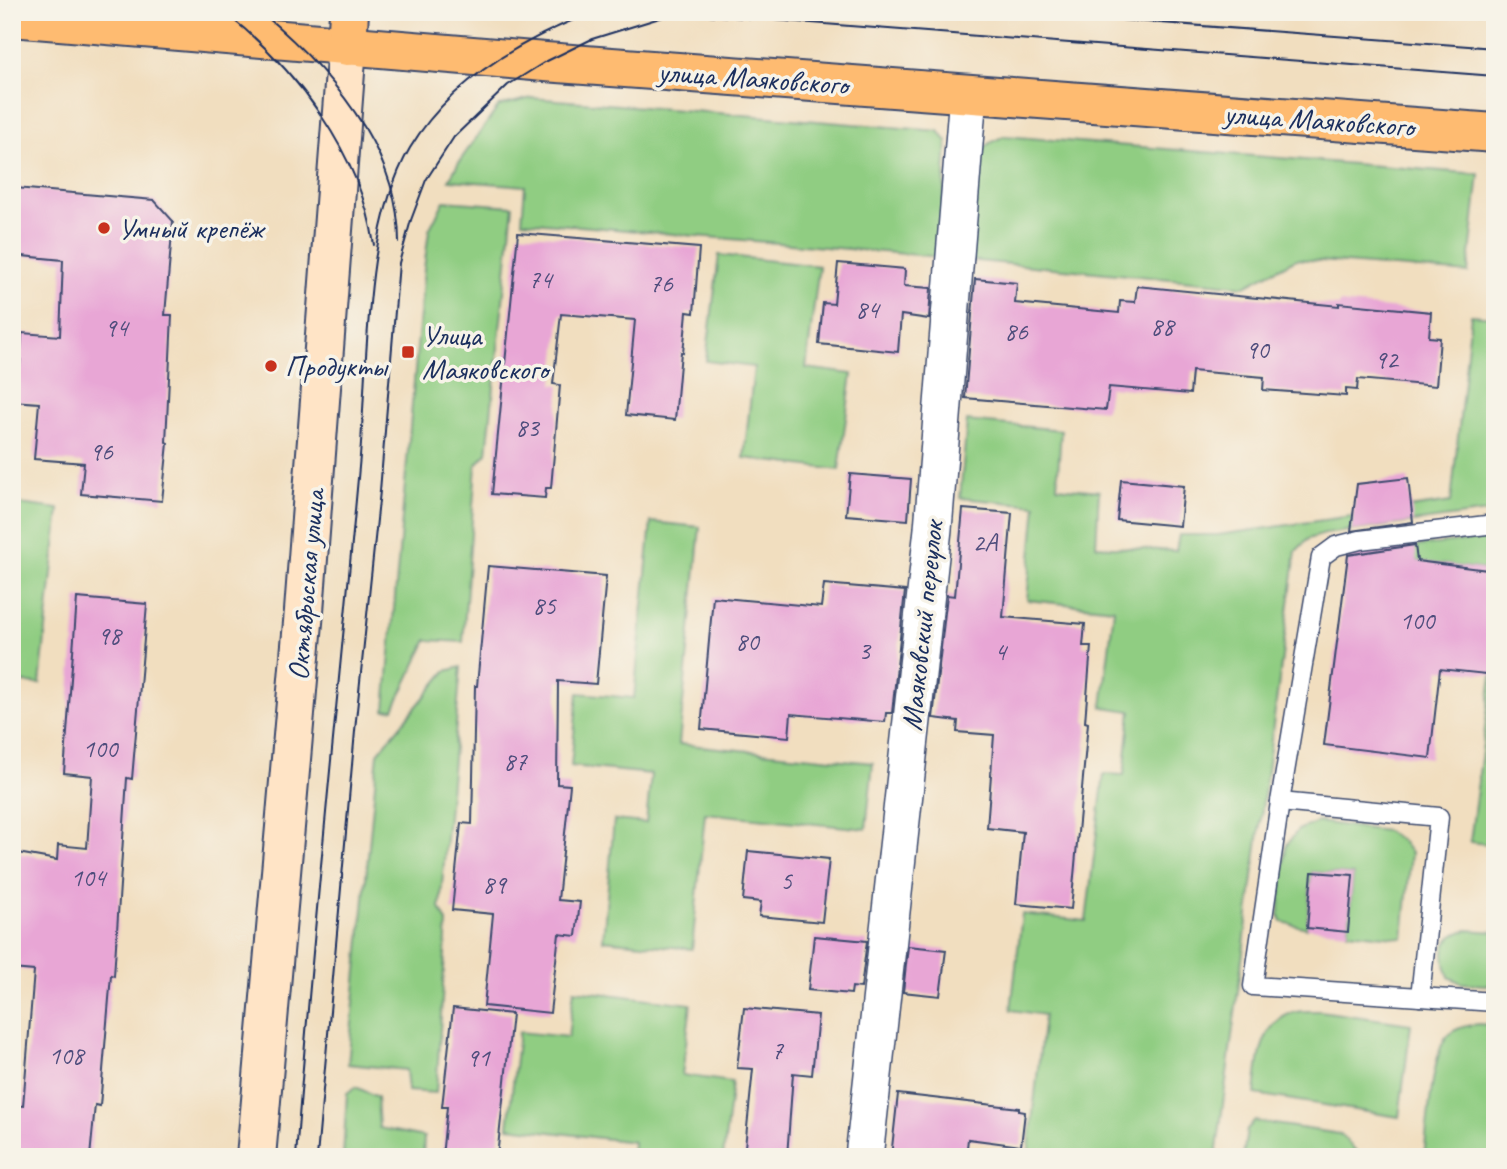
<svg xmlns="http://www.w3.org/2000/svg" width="1507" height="1169" viewBox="0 0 1507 1169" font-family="Caveat,sans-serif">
<rect width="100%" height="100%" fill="#f7f3e8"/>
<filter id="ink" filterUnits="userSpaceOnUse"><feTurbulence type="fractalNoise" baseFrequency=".0143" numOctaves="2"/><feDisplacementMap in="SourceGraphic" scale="14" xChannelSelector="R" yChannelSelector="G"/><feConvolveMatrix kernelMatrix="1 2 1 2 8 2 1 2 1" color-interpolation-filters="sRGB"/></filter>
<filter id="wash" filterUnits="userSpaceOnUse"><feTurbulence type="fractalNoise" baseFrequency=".00686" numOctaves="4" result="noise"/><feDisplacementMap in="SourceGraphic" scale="28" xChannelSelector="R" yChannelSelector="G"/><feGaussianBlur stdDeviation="1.57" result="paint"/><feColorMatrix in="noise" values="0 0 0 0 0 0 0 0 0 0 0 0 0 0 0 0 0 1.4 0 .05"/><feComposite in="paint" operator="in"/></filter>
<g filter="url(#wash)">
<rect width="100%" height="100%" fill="#f1debf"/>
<g fill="#90cd82" stroke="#567e70" stroke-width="2">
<polygon points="532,98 939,131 947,142 940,257 522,221 525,186 449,180 459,162 499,106"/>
<polygon points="1004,136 1479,174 1468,273 1296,259 1245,286 967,260 979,155 988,144"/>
<polygon points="444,201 513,206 487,453 476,465 463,642 427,640 394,709 385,710 424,269 429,230"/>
<polygon points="719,255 819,266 806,368 852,374 839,470 744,458 754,367 706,361"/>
<polygon points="1471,315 1495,317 1495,511 1325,534 1308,539 1296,551 1216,1157 1028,1157 1044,1015 1011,1010 1022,914 1086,921 1104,774 1124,775 1131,711 1102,707 1114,609 1027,600 1036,505 960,498 967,421 1061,430 1057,487 1099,491 1096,546 1176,551 1179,535 1218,535 1451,502"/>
<polygon points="12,503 59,509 40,684 12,682"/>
<polygon points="651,522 700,527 679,744 873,763 866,829 705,813 692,949 603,940 614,820 646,823 651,774 571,766 578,693 634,698"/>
<polygon points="1495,538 1495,571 1348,553"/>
<polygon points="461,667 440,908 447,922 436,1093 408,1091 406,1070 348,1064 378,753 446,671"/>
<polygon points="1492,675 1495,676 1495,845 1470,842"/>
<polygon points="1318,822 1386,831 1401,840 1411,853 1403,938 1348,932 1353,875 1312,872 1307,928 1282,922 1279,915 1286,846 1298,830"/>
<path d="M1467 930 1495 932V986L1461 983 1449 977C1440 954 1441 937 1467 930Z"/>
<polygon points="574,990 691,1004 682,1075 732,1082 723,1157 632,1157 633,1142 508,1127 519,1032 568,1037"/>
<path d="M1320 1011 1411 1024 1399 1117 1255 1094C1258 1065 1259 1024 1292 1013 1300 1010 1311 1011 1320 1011Z"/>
<path d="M1478 1024 1495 1025V1157H1424C1427 1132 1432 1050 1448 1035 1457 1027 1467 1026 1478 1024Z"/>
<polygon points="356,1087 377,1097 379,1128 424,1137 423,1157 343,1157 347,1093"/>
<polygon points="1254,1121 1340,1134 1362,1157 1243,1157 1247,1130"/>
</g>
<g id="blocks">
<g fill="#e8a6d5">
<polygon points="15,188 154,200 173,221 165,315 172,315 166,442 168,443 162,501 81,494 84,463 34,459 39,403 12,401 12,366 20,367 22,333 60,336 63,260 12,255"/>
<polygon points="518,233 699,248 694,313 687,312 683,353 681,352 675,420 626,415 635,320 561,314 553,384 560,385 551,488 546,488 545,498 492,494"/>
<polygon points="838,263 905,269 904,286 931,288 929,319 901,315 898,352 819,344 823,303 834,304"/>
<polygon points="975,279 1017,283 1015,303 1119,313 1120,301 1135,302 1137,286 1339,306 1339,303 1431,312 1429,337 1440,338 1436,386 1358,379 1357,390 1346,389 1346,396 1263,390 1264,377 1192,371 1190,394 1109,387 1106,410 965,398"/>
<polygon points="850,474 911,479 908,520 846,515"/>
<polygon points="1408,478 1413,522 1351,531 1357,484"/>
<polygon points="1121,480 1184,486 1180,526 1117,520"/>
<polygon points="963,509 1012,513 1003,617 1085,624 1083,646 1091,646 1085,722 1088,723 1071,909 1016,904 1023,832 987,828 994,735 957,732 958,721 933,718 947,595 955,596"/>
<polygon points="1415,545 1417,561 1495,571 1495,675 1440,669 1430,758 1324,745 1348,555"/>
<polygon points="488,566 606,576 596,684 558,681 557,784 570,785 558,900 580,902 576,936 559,934 550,1013 484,1006 493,914 452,910 461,823 472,824 475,686 477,686"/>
<polygon points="824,584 905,591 892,713 886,713 885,722 791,714 789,737 701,729 713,597 821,607"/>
<polygon points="77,598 147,604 132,779 127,778 114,976 111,975 100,1106 95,1105 90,1157 12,1157 12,1105 23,1106 34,971 12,969 12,852 57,860 58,845 87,848 92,776 64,773"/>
<polygon points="748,851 829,859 822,922 759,916 761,902 743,900"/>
<polygon points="1312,872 1353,875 1348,932 1307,928"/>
<polygon points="814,936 867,941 861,988 852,987 851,994 808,990"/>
<polygon points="908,946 946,950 940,996 903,992"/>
<polygon points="453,1008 512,1014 497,1157 442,1157 447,1107 442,1107"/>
<polygon points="744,1008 818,1015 812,1075 793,1073 787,1157 744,1157 753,1069 737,1068"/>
<polygon points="898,1094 1019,1108 1019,1111 1025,1112 1021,1146 968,1139 966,1157 891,1157"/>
</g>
</g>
</g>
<g filter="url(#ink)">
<use href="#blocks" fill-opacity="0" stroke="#3b496d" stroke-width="2"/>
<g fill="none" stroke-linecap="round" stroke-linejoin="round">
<g stroke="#3b496d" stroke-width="21">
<g id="lane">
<polyline points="1495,524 1360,540 1336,546 1321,557 1280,802 1253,986 1495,1002"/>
<polyline points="1280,802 1439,817 1420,997"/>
</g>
</g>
<g stroke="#3b496d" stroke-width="40">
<polyline id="street" points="864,1157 933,529 968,94"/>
</g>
<g stroke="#3b496d" stroke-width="42">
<polyline id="secondary" points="256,1157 304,611 347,46"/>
</g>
<g stroke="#3b496d" stroke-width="42">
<g id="primary">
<polyline points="12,17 545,62 1495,133"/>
<polyline points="347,46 349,12"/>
</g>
</g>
<use href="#lane" stroke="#fff" stroke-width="18"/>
<use href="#street" stroke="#fff" stroke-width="37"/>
<use href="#secondary" stroke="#ffe4c6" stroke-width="38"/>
<use href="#primary" stroke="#febb71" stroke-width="38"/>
<g stroke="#1b2f5e" stroke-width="2">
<path d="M224 12C295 67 361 154 374 245"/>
<path d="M261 12C329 69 399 148 399 242"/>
<polyline points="1015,12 1495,48"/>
<polyline points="695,14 1495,76"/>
<path d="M296 1157C313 923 339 690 360 456 368 364 363 228 410 148 449 82 523 39 593 12"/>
<polyline points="317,1157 356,720 380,491 399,263 411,220 426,180 454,137 508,85 545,62 592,39 663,17 703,14"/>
</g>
</g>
</g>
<g fill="#c8321e" stroke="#f7f3e8" stroke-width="2.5">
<circle cx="104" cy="228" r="7"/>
<rect x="401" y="345" width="14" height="14" rx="3.5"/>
<circle cx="271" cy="366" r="7"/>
</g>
<g text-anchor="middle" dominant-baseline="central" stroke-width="7" stroke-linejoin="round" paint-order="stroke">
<g font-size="26" fill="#4e4d7c">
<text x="540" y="279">74</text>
<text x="661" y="283">76</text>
<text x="867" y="309">84</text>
<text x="1162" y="326">88</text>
<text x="116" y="327">94</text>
<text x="1016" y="331">86</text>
<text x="1257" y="349">90</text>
<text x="1386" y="359">92</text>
<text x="527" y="427">83</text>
<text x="101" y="451">96</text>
<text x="985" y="542">2А</text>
<text x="544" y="605">85</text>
<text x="1417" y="620">100</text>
<text x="109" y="635">98</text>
<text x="747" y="641">80</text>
<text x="864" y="650">3</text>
<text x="1000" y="651">4</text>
<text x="100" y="748">100</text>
<text x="515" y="761">87</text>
<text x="88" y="877">104</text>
<text x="786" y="880">5</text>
<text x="494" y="884">89</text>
<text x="777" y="1050">7</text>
<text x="66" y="1055">108</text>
<text x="478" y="1057">91</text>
</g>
<g font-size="30" fill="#1b2f5e" stroke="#f7f3e8">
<text transform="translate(753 78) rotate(4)">улица Маяковского</text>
<text transform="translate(1319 120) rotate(4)">улица Маяковского</text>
<text transform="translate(306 585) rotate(-85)">Октябрьская улица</text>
<text transform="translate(922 626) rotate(-84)">Маяковский переулок</text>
</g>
<g font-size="30" fill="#1b2f5e" stroke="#f7f3e8" text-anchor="start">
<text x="118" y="228">Умный крепёж</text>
<text x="422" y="335">Улица<tspan x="422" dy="34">Маяковского</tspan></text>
<text x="285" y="366">Продукты</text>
</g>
</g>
<rect width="1507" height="1169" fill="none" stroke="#f7f3e8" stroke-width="42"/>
</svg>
